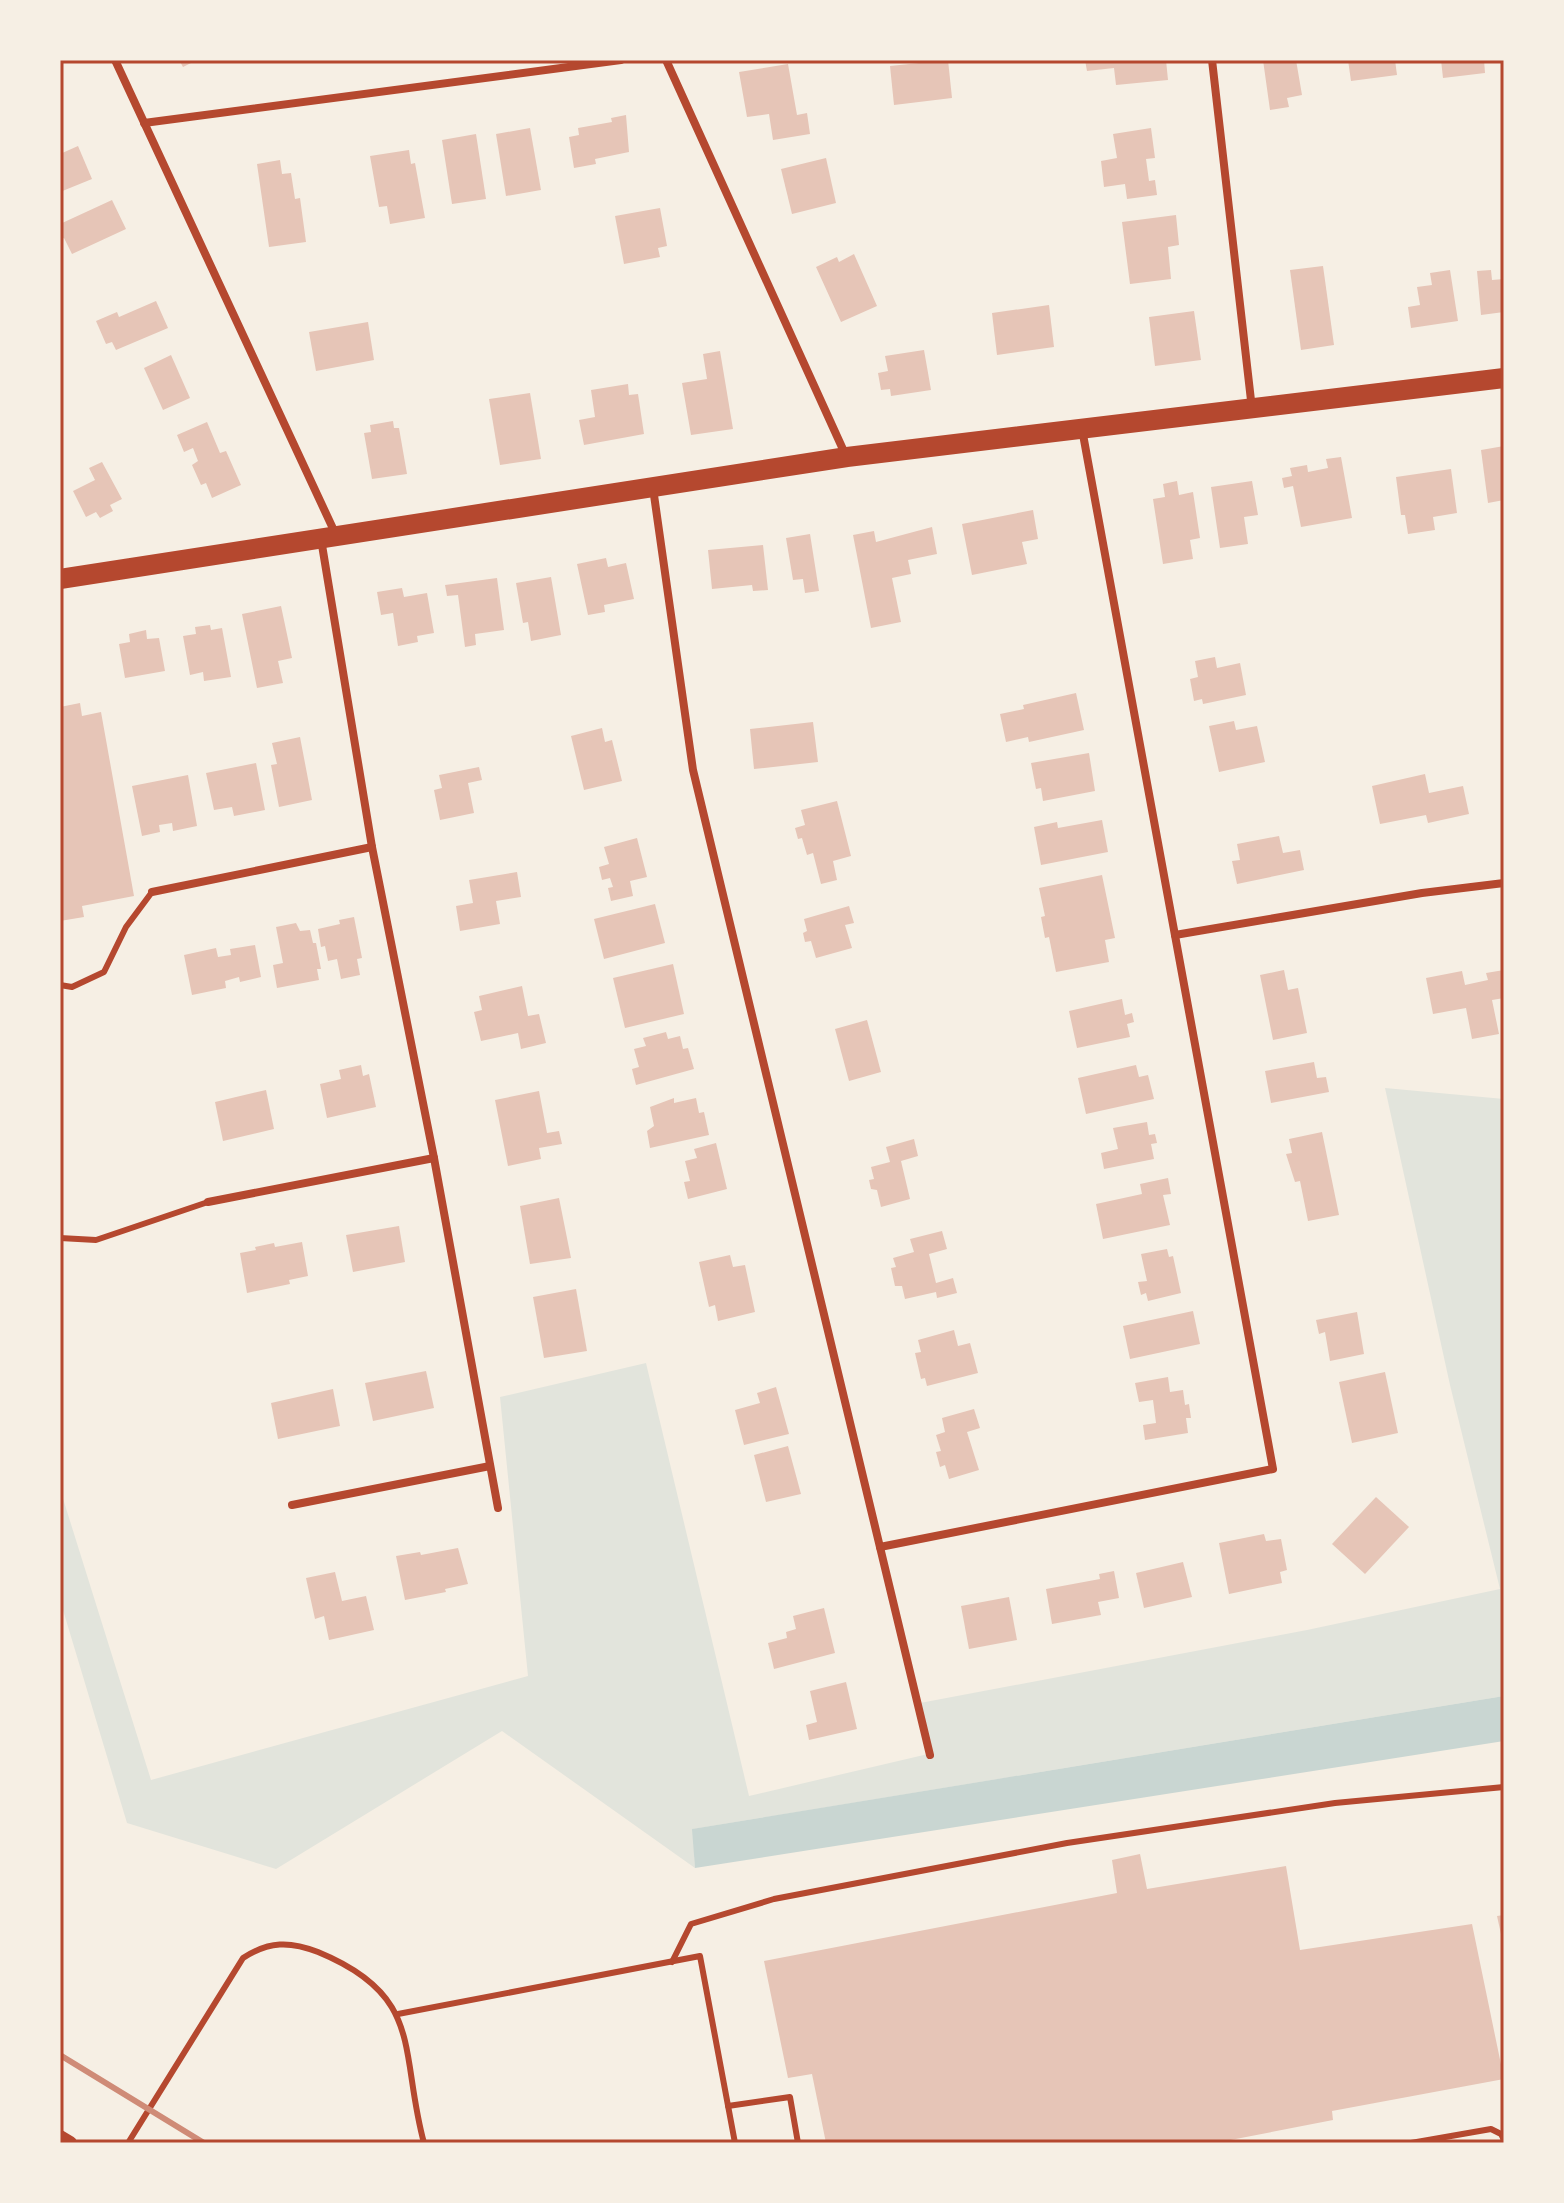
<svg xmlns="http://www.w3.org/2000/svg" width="1564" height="2203" viewBox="0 0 1564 2203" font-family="'DM Sans',sans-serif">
<rect width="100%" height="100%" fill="#f6efe4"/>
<polygon fill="#e2e4dc" points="1385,1088 1504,1099 1504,1696 693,1829 695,1868 502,1731 276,1869 127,1823 60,1600 60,1489 151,1780 528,1676 500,1397 646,1363 749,1796 928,1754 920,1703 1307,1630 1500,1589 1450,1385"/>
<polygon fill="#c9d6d2" points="1504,1696 1504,1741 695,1868 692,1829"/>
<g fill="#e6c5b7">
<polygon points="179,60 197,60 183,67"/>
<polygon points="948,60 952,98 894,105 890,66"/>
<polygon points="1085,60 1166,60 1168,80 1116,85 1114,68 1087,71"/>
<polygon points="1263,60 1296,60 1302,95 1287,98 1289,107 1270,110"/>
<polygon points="1348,60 1395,60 1397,75 1351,81"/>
<polygon points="1441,60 1484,60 1485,73 1443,78"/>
<polygon points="788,64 797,115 807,113 810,134 773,140 769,114 747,117 739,72"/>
<polygon points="626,115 629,152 595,159 596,164 574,168 569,137 579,135 578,128 612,122 611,118"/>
<polygon points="530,128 541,190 506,196 496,134"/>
<polygon points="1151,128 1155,158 1146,159 1149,181 1155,180 1157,195 1127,199 1125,184 1104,187 1101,161 1117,158 1113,134"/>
<polygon points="476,134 486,199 452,204 442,140"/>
<polygon points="78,146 92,179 60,192 60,154"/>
<polygon points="409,150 411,164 415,163 425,218 390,224 387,206 379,207 370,156"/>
<polygon points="826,158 836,203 792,214 781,169"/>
<polygon points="280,160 282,174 291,173 295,199 300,198 306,242 269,247 257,164"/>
<polygon points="112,200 126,229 72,254 64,238 60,240 60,224"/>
<polygon points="660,208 667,246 658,248 660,257 624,264 615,216"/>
<polygon points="1176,215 1179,245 1168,247 1171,279 1130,284 1122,222"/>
<polygon points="854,254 877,306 841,322 816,267 837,257 839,262"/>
<polygon points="1323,266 1334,345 1301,350 1290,270"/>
<polygon points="1450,270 1458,321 1411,328 1408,307 1420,305 1417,287 1432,285 1430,273"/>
<polygon points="1491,270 1492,280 1504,279 1504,312 1481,315 1477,271"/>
<polygon points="156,301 168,328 116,350 112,342 106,344 96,321 117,312 119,317"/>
<polygon points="1049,305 1054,347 997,355 992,313"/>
<polygon points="1194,311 1201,360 1155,366 1149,317"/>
<polygon points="368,322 374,360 316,371 309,332"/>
<polygon points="924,350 931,390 891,396 890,389 881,390 878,373 888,371 885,356"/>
<polygon points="720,351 733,429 691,435 682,383 707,379 703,354"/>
<polygon points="171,355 190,398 163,410 144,368"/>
<polygon points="628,384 629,395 638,394 644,434 584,445 579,420 595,417 591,390"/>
<polygon points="530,393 541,459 500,465 489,399"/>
<polygon points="393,421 394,428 399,428 407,474 372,479 364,433 371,432 370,425"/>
<polygon points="207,422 220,453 226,451 241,485 212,498 206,483 201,485 192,465 198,461 193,448 184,452 177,435"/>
<polygon points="1504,446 1504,500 1488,503 1481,450"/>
<polygon points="1341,457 1352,518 1301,527 1293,486 1284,488 1282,478 1292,476 1290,468 1307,465 1308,472 1328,468 1326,459"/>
<polygon points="102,462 122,499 110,505 113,511 100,518 96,512 86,517 73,491 95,480 89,468"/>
<polygon points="1451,469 1457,513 1433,517 1435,530 1408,534 1405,515 1401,515 1396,477"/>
<polygon points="1177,481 1179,495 1193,492 1200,538 1190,540 1193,559 1163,564 1153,499 1165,497 1163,484"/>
<polygon points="1252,481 1258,515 1244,517 1248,544 1220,548 1211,487"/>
<polygon points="1033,510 1038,539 1022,542 1027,564 972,575 962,524"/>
<polygon points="932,527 937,554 908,560 911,574 892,578 901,622 871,628 853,535 874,531 876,542"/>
<polygon points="810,534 819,591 805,593 803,579 793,580 786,538"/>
<polygon points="763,545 768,590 753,591 752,585 712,589 708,550"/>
<polygon points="606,558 608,567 626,563 634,599 604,605 605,612 588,615 577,564"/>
<polygon points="551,577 561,635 531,641 528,622 523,623 516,583"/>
<polygon points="497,578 504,630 475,634 476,645 465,647 458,595 447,596 445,585"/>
<polygon points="402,588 404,597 427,593 434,633 417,636 418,642 398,646 393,613 381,615 377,592"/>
<polygon points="281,606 292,658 278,661 283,683 257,688 242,614"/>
<polygon points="210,625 211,630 222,628 231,677 204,681 203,672 190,675 183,636 196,634 195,627"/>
<polygon points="146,630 147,639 159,638 165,671 125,678 119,644 130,642 129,634"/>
<polygon points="1215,657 1217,668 1240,663 1246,695 1203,704 1202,699 1194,701 1190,679 1198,677 1195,661"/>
<polygon points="1076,693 1084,730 1029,742 1028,737 1006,742 1000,714 1024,709 1023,705"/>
<polygon points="80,703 82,716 101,712 134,896 82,906 84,917 60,921 60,707"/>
<polygon points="1234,721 1236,730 1257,726 1265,762 1219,772 1209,726"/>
<polygon points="813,722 818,762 754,769 750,729"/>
<polygon points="602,728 605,742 612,740 622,781 584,790 571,736"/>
<polygon points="300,737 312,800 279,807 271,765 277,764 272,743"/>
<polygon points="1089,753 1095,791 1043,801 1041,788 1036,789 1031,763"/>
<polygon points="256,763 265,810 234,816 232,807 214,810 206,773"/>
<polygon points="479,767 482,780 468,783 474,813 440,820 434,790 442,788 439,775"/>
<polygon points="1425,774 1429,793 1463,786 1469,814 1428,823 1426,815 1380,824 1372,786"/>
<polygon points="188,775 197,826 173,831 172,823 159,825 160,832 142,836 132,786"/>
<polygon points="837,801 851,856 833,861 837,880 821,884 813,853 807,855 802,838 798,839 795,828 805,825 801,810"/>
<polygon points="1102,820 1108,852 1041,865 1034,827 1057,822 1058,828"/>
<polygon points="1279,836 1283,853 1300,850 1304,870 1237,884 1232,861 1240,860 1237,844"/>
<polygon points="637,838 647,877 630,881 633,896 611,901 608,888 613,887 610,878 602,880 599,867 609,864 604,847"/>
<polygon points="517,872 521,897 496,901 500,924 460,931 456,906 473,903 469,880"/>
<polygon points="1102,875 1115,938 1105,940 1109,962 1056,972 1049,937 1045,938 1041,917 1045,916 1039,888"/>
<polygon points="655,904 665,943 604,959 594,919"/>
<polygon points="849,906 854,923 845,925 852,948 816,958 811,941 805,942 803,933 807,931 804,919"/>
<polygon points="354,917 362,958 357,959 360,975 341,979 337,959 328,961 325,946 321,947 318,929 340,924 339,920"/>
<polygon points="296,923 300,931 310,930 313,943 316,943 321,969 317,969 319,980 277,988 273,965 283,963 276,927"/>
<polygon points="255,945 261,977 240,982 239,977 225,981 226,988 192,995 184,955 216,948 218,957 231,955 230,949"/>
<polygon points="673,964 684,1014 625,1028 613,978"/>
<polygon points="1284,970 1288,990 1298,988 1307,1033 1273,1040 1260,975"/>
<polygon points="1504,970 1504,998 1492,1000 1499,1034 1472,1039 1466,1008 1433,1014 1426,978 1462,971 1465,985 1488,980 1486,973"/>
<polygon points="522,986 528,1016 539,1014 546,1043 521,1049 518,1033 481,1041 474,1012 482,1010 479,996"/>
<polygon points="1122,999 1125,1015 1132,1013 1134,1022 1127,1024 1130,1037 1077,1048 1069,1011"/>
<polygon points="867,1020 881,1072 849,1081 835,1029"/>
<polygon points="666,1032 668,1039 680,1036 683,1049 688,1048 694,1069 636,1085 632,1069 639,1067 634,1049 646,1046 643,1038"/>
<polygon points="1314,1062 1317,1078 1326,1077 1329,1092 1271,1103 1265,1071"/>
<polygon points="361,1065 363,1076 369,1074 376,1107 327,1118 320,1084 341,1079 339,1070"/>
<polygon points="1136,1065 1139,1077 1148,1075 1154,1099 1086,1114 1078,1078"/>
<polygon points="266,1090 274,1129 223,1141 215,1102"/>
<polygon points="539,1091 547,1133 559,1131 562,1144 539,1148 541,1159 508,1166 495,1100"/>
<polygon points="674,1098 674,1103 696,1098 699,1113 704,1112 709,1135 650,1148 647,1131 654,1126 650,1107"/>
<polygon points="1147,1122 1149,1135 1155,1134 1157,1143 1151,1144 1154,1159 1104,1169 1101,1153 1118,1149 1113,1128"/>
<polygon points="1322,1132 1339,1215 1308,1221 1300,1181 1295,1182 1286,1154 1292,1153 1289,1139"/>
<polygon points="914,1139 918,1156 901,1161 910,1199 881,1207 877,1190 871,1189 869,1180 874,1179 871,1167 890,1162 886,1147"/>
<polygon points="716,1143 727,1189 688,1199 684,1182 690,1181 685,1161 697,1158 694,1149"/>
<polygon points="1168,1178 1171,1194 1163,1195 1170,1225 1103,1239 1096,1204 1142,1194 1140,1184"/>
<polygon points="559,1198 571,1258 530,1264 520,1206"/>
<polygon points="399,1226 405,1262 353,1272 346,1235"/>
<polygon points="942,1231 947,1249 929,1254 936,1283 953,1278 957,1293 937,1298 936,1292 905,1299 902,1286 895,1286 891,1268 896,1267 893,1258 914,1252 910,1239"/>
<polygon points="302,1242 308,1276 289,1280 290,1284 247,1293 240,1253 256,1250 255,1247 274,1243 275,1247"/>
<polygon points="1167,1249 1169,1257 1173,1256 1181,1293 1148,1301 1146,1293 1141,1295 1138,1282 1147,1281 1141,1254"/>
<polygon points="730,1255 733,1267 745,1265 755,1312 718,1321 715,1305 709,1307 699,1262"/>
<polygon points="576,1289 587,1351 544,1358 533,1297"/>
<polygon points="1193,1311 1200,1344 1130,1359 1123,1326"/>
<polygon points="1357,1312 1364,1354 1330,1361 1325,1332 1319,1334 1316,1320"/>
<polygon points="954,1330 958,1346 970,1343 978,1373 927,1386 925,1378 921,1379 915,1353 921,1352 918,1340"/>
<polygon points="426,1371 434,1408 373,1421 365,1383"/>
<polygon points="1385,1372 1398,1433 1352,1443 1339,1382"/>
<polygon points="1168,1377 1170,1392 1183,1390 1185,1405 1189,1404 1191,1418 1186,1418 1188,1433 1145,1440 1143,1425 1156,1423 1153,1400 1139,1402 1135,1383"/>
<polygon points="776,1387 789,1434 744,1445 735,1410 760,1403 757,1393"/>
<polygon points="333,1389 340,1426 278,1439 271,1403"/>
<polygon points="974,1409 980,1428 967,1432 979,1470 949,1479 945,1465 940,1467 936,1452 941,1451 936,1435 945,1432 942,1418"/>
<polygon points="788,1446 801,1494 766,1502 754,1455"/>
<polygon points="1376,1497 1409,1527 1365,1574 1332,1544"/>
<polygon points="1264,1534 1266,1541 1281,1539 1287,1570 1280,1572 1282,1583 1229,1594 1219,1543"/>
<polygon points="458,1548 468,1584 445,1589 446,1592 405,1600 396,1556 420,1552 421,1555"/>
<polygon points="1183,1562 1192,1597 1144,1608 1136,1573"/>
<polygon points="1114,1571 1119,1598 1098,1602 1101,1615 1052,1624 1046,1589 1100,1579 1099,1574"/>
<polygon points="335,1572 342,1601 366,1596 374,1630 329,1640 324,1616 315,1619 306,1578"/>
<polygon points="1009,1597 1017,1640 969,1649 961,1606"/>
<polygon points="824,1608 835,1653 774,1669 768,1643 787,1638 786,1632 796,1629 793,1616"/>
<polygon points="846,1682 857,1729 809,1740 806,1725 817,1722 810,1691"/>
<polygon points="1140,1854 1147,1889 1286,1866 1300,1950 1472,1924 1504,2079 1332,2111 1333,2120 1215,2143 826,2143 812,2074 788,2078 764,1961 1117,1893 1112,1860"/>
<polygon points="1504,1915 1504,1943 1503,1943 1497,1916"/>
</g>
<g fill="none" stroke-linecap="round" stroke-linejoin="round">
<g stroke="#b5482f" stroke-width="6">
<polyline points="60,985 72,987 104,972 126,927 152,892"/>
<polyline points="60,1238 96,1240 208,1202"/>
<polyline points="672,1962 691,1924 774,1899 1067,1843 1335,1803 1504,1787"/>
<polyline points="398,2014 700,1956 735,2143"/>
<polyline points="728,2106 790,2097 798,2143"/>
<path d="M128 2143 243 1958C269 1941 290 1941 318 1952 425 1996 399 2051 424 2143"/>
<polyline points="1411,2143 1491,2129 1501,2134 1504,2140"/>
</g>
<g stroke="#b5482f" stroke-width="8">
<polyline points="115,60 336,535"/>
<polyline points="666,60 846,456"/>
<polyline points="1212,60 1252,409"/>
<polyline points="144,123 621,60"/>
<polyline points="653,488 693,770 930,1755"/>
<polyline points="321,539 372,847 434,1158 498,1508"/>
<polyline points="152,892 372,847"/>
<polyline points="1175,935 1422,893 1504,883"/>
<polyline points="208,1202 434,1158"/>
<polyline points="292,1505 490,1466"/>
<polyline points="880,1547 1273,1469 1082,429"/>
</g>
<polyline stroke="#b5482f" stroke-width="14" points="60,2137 70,2143"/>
<polyline stroke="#b5482f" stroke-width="20" points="60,579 847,457 1504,378"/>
<polyline stroke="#cf8b77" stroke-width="6" points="60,2055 204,2143"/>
</g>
<rect width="1564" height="2203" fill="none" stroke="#f6efe4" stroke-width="124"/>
<rect x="62" y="62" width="1440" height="2079" fill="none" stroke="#b5482f" stroke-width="3"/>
</svg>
